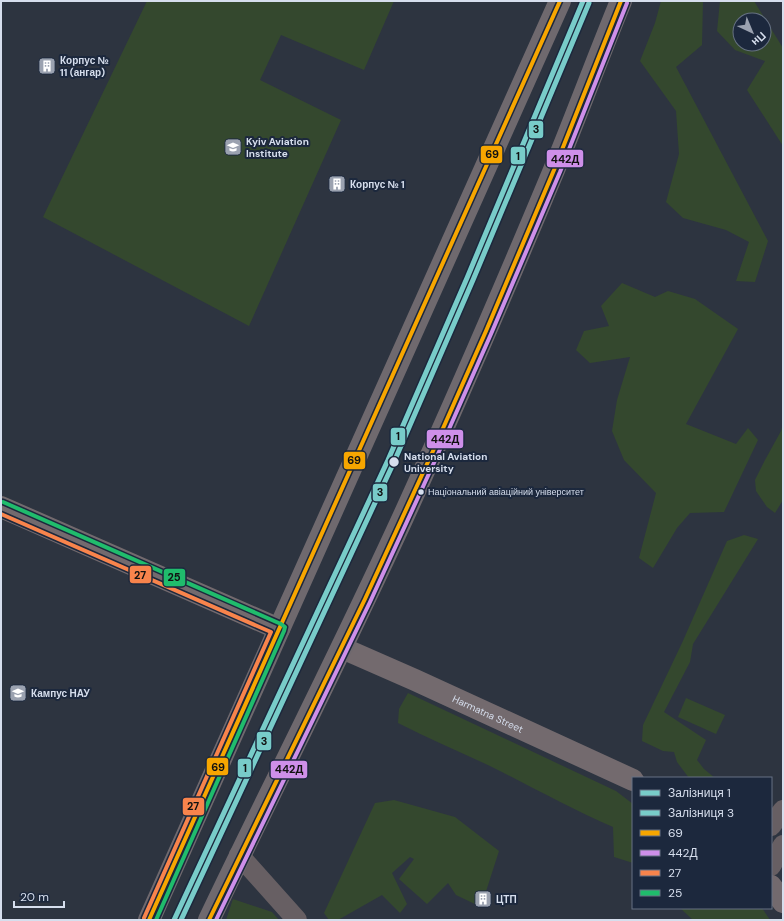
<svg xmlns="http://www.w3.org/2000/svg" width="784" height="921" viewBox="0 0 784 921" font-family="'DM Sans',sans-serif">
<rect width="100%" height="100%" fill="#2d3440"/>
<g fill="#34482e" fill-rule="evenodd">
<polygon points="147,1 394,1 364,70 281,35 260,80 341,120 249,326 43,217"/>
<polygon points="661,1 703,1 702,45 676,67 768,241 755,282 736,281 749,242 726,230 683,218 666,202 679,154 676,111 640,61 655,23"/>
<path d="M720 1H754L783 48V146L747 90 765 61 735 50 717 31ZM740 20H764V44H740Z"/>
<polygon points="622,283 655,297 668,291 695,299 738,329 686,424 736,444 748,428 758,440 724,512 690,513 677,528 653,568 639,558 656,493 624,460 612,431 617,400 630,357 590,363 576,350 584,331 609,326 601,306"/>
<polygon points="783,423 783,500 775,513 767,507 756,491 755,480 765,460 781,431"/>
<polygon points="744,535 758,539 693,644 690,662 664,712 706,740 697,760 704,769 715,778 689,778 677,762 674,752 663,751 642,741 643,725 682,643 727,541"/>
<path d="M408 693 616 791 633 804V863L614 857 613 827C571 809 532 787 492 767 461 752 429 739 398 723L399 709Z"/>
<polygon points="686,698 725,715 716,734 678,717"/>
<polygon points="394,800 455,817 499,851 481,907 456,895 448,883 427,904 399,879 414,859 410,857 392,873 407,904 400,913 382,895 338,920 329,920 324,913 375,803"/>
<polygon points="233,899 272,912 279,920 226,920"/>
<polygon points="680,908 762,908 770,920 693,920"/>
</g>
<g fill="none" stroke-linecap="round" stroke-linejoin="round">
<g stroke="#675f63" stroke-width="20">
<polyline points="771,826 783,810"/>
<polyline points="239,855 297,920"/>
<polyline points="771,866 783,845"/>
</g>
<g stroke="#736a6e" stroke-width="22">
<polyline points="1,507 279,629"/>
<path id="s1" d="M342 648 415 680 633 780"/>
<polyline points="771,886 783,902"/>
</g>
<g stroke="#6f696e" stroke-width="22">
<polyline points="149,920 560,1"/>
<path d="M209 920C277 777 350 636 415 491 463 385 509 278 554 170 577 114 598 57 621 1"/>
</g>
<g stroke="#1c283d" stroke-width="7">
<g id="bus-1">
<polyline points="149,920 560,1"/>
<polyline points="209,920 365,599 433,451 486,331 554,170 621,1"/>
</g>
</g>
<g stroke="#1c283d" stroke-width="7">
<polyline id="bus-2" points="216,920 370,602 438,454 491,334 560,172 627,3"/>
</g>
<g stroke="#1c283d" stroke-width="7">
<polyline id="bus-3" points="1,514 271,632 144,918"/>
</g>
<g stroke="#1c283d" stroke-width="7">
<polyline id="bus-4" points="3,502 281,624 285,627 284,631 156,920"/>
</g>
<use href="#bus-1" stroke="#f7a600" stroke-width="4"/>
<use href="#bus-2" stroke="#ce8fe9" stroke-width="4"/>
<use href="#bus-3" stroke="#f8844c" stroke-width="4"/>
<use href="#bus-4" stroke="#20bc6c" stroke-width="4"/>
<g stroke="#1c283d" stroke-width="8">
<polyline id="rail-1" points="174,920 388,460 467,278 583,1"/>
</g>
<g stroke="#1c283d" stroke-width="8">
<polyline id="rail-2" points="181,920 394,462 473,280 589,3"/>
</g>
<use href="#rail-1" stroke="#78ccc9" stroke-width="5"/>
<use href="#rail-2" stroke="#78ccc9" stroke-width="5"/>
</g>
<defs>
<g id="building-square" transform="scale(0.9)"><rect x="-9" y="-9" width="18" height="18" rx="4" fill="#9ba2b0" stroke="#1c283d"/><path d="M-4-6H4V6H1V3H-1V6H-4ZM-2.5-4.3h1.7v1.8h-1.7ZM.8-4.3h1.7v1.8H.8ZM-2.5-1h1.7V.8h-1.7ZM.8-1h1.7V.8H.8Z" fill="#fff"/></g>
<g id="university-square" transform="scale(0.9)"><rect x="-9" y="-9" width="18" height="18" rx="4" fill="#9ba2b0" stroke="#1c283d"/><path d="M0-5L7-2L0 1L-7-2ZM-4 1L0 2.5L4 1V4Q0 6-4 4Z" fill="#fff"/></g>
</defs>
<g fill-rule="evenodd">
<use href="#building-square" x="47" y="66"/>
<use href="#university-square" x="233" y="147"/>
<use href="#building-square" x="337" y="184"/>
<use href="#university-square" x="18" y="693"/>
<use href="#building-square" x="483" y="899"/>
</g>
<g fill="#d6deed" stroke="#1c283d" stroke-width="1.5">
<circle cx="394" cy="462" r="5.5"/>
<circle cx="421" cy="492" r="3.5"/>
</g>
<g text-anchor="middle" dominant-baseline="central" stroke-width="4" stroke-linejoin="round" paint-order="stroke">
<g font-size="9" fill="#d6deed" stroke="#1c283d" text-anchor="start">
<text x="428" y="492">Національний авіаційний університет</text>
</g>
<g font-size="10" font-weight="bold" fill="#d6deed" stroke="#1c283d" text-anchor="start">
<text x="60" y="60">Корпус №<tspan x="60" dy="12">11 (ангар)</tspan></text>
<text x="246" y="141">Kyiv Aviation<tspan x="246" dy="12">Institute</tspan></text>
<text x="350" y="184">Корпус № 1</text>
<text x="31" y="693">Кампус НАУ</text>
<text x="496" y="899">ЦТП</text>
</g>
<g font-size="10" font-weight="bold" fill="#d6deed" stroke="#1c283d" text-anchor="start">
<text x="404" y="456">National Aviation<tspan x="404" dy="12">University</tspan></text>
</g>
<g font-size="10" fill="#d6deed" stroke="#1c283d">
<text stroke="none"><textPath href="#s1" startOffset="160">Harmatna Street</textPath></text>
</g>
</g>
<g stroke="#1c283d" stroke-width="1.5">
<rect x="528" y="120" width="16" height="19" rx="4" fill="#78ccc9"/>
<rect x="480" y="145" width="23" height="19" rx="4" fill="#f7a600"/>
<rect x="510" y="146" width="16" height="19" rx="4" fill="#78ccc9"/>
<rect x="546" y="149" width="38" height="19" rx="4" fill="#ce8fe9"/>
<rect x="390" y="427" width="16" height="19" rx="4" fill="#78ccc9"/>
<rect x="426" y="429" width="38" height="20" rx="4" fill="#ce8fe9"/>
<rect x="343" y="451" width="23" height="19" rx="4" fill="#f7a600"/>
<rect x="372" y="483" width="16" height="19" rx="4" fill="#78ccc9"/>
<rect x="129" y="565" width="23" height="19" rx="4" fill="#f8844c"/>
<rect x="163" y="568" width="23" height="19" rx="4" fill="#20bc6c"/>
<rect x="256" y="731" width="16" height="20" rx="4" fill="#78ccc9"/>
<rect x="206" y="757" width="23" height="19" rx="4" fill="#f7a600"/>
<rect x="237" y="758" width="15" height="20" rx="4" fill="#78ccc9"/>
<rect x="270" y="760" width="38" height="19" rx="4" fill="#ce8fe9"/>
<rect x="182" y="797" width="23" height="19" rx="4" fill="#f8844c"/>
</g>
<g font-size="11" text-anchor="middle" font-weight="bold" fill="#111">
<text x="536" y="133">3</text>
<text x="492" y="158">69</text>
<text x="518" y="160">1</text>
<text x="565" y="163">442Д</text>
<text x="398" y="440">1</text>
<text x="445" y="443">442Д</text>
<text x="354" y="464">69</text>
<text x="380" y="496">3</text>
<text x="140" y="579">27</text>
<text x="174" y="581">25</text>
<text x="264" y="745">3</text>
<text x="218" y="771">69</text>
<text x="245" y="772">1</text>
<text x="289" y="773">442Д</text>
<text x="193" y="810">27</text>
</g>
<rect width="784" height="921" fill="none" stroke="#d6deed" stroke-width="4"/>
<rect x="632" y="777" width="140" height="132" fill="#1c283d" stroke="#667183"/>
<rect x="640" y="790" width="20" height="6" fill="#78ccc9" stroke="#667183"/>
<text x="668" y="797" font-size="12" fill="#d6deed">Залізниця 1</text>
<rect x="640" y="810" width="20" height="6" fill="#78ccc9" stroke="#667183"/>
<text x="668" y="817" font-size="12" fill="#d6deed">Залізниця 3</text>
<rect x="640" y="830" width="20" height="6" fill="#f7a600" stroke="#667183"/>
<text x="668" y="837" font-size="12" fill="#d6deed">69</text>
<rect x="640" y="850" width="20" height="6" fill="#ce8fe9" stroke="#667183"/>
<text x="668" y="857" font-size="12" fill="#d6deed">442Д</text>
<rect x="640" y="870" width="20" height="6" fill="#f8844c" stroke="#667183"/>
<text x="668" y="877" font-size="12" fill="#d6deed">27</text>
<rect x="640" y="890" width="20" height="6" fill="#20bc6c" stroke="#667183"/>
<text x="668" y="897" font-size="12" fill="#d6deed">25</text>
<g transform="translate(752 32) rotate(136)"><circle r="19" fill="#1c283d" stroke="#667183"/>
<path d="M0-3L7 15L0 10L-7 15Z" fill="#9ba2b0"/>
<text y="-6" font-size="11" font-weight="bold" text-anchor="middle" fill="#d6deed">Пн</text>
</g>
<path d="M14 901v6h50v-6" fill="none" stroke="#d6deed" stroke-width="2"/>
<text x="20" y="901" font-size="12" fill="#d6deed" stroke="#1c283d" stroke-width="3" paint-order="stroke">20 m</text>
</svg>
